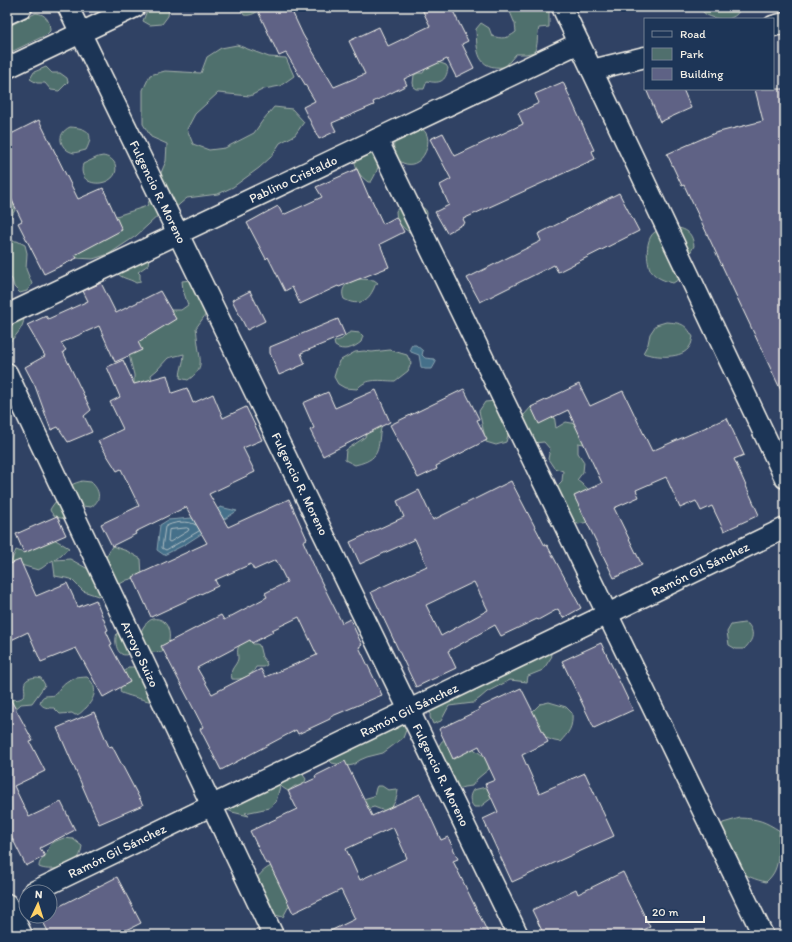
<svg xmlns="http://www.w3.org/2000/svg" width="792" height="942" viewBox="0 0 792 942" font-family="Itim,sans-serif">
<rect width="100%" height="100%" fill="#304264"/>
<filter id="ink" filterUnits="userSpaceOnUse"><feTurbulence type="fractalNoise" baseFrequency=".025" numOctaves="2"/><feDisplacementMap in="SourceGraphic" scale="8" xChannelSelector="R" yChannelSelector="G"/><feConvolveMatrix kernelMatrix="1 2 1 2 8 2 1 2 1" color-interpolation-filters="sRGB"/></filter>
<g filter="url(#ink)">
<g fill="#506f6d" stroke="#a2b0aa">
<polygon points="157,7 166,7 169,9 168,16 162,24 150,25 143,21 146,13"/>
<path d="M239 7H262C257 13 251 16 244 15Z"/>
<path d="M508 7H549V27L539 28C536 38 539 44 534 52L526 54H516L505 67C476 70 477 51 476 29L481 23 489 28 492 36C502 39 507 39 516 32L515 24Z"/>
<path d="M701 7H742C739 12 736 16 731 18 723 21 701 17 701 7Z"/>
<path d="M36 13C46 14 50 21 50 31L46 35 7 54V27Z"/>
<polygon points="237,45 269,57 286,58 294,76 280,86 264,89 250,96 218,93 195,114 187,129 193,144 209,150 225,148 254,133 263,120 274,107 292,109 304,122 295,135 280,143 271,157 259,168 233,187 218,194 187,198 174,209 160,214 136,236 109,254 93,259 76,258 70,256 98,222 147,206 166,161 167,144 151,137 143,124 143,90 150,75 165,71 201,73 207,57 221,48"/>
<path d="M438 62 446 65 448 68C446 82 439 84 427 81L424 89H417L414 87 413 83 414 75 418 73H423L428 65Z"/>
<polygon points="46,67 52,73 60,73 67,78 68,82 59,91 51,90 45,83 37,83 30,79 34,72"/>
<path d="M70 127C88 128 95 133 86 150L74 153C60 150 55 134 70 127Z"/>
<path d="M420 128C437 134 424 172 403 163 394 159 393 151 394 142Z"/>
<path d="M371 153 379 158C379 167 376 174 371 182H368C360 176 355 170 355 160L362 155Z"/>
<path d="M103 156C108 157 113 159 115 164 123 187 75 192 83 164L98 157Z"/>
<polygon points="7,183 15,210 7,224"/>
<path d="M407 205C411 206 417 205 421 207 436 212 419 228 414 234 403 230 396 222 396 211L399 207Z"/>
<path d="M670 227C685 228 692 231 694 246L686 260 681 278 673 283C665 281 656 278 651 271 646 262 645 238 655 232 659 229 666 228 670 227Z"/>
<polygon points="8,241 17,241 25,245 27,253 26,269 32,284 27,291 20,293 14,287 12,279 7,277 7,242"/>
<path d="M149 257 148 265 138 272 140 274V282L136 283C129 278 120 279 116 271Z"/>
<path d="M361 279 374 280 378 283C374 285 375 287 373 290 367 303 356 306 344 299 339 287 349 280 361 279Z"/>
<path d="M191 280 206 314 196 328C197 333 197 338 198 344 200 361 205 368 188 380L180 378C180 369 184 363 184 354L168 358 157 370 151 375 155 401 145 407 134 383V375L128 351 163 310H181L188 305 183 290 182 281Z"/>
<path d="M20 317 24 318C24 327 14 339 7 344V322Z"/>
<path d="M666 322C681 323 685 323 693 337 692 339 692 344 690 346 683 360 655 357 643 353L648 344 650 334 656 325Z"/>
<path d="M351 332 360 333 363 336 361 342C354 348 343 352 335 346L334 342 342 339 347 334Z"/>
<path d="M390 350 407 355 411 363 408 371 395 381C381 381 367 377 357 389L345 388 338 384 334 377 339 361 355 352 364 351 372 352Z"/>
<polygon points="496,401 514,412 524,415 531,407 543,403 553,408 556,428 566,422 577,424 584,432 584,444 578,443 578,453 584,462 583,472 577,480 593,493 588,522 578,524 564,515 554,489 562,481 563,471 554,468 548,459 550,449 544,442 534,443 509,432 506,442 496,445 486,442 479,411 485,402"/>
<path d="M373 418 383 421C375 445 386 458 355 465L345 460 346 450 365 437Z"/>
<path d="M82 481 91 482C100 490 102 500 91 507L82 506 76 504 67 518C60 519 53 517 50 510 51 506 66 489 70 486 74 483 79 482 82 481Z"/>
<polygon points="54,539 69,548 55,560 70,559 97,574 112,546 127,551 141,559 142,576 127,580 98,596 83,591 71,579 55,576 53,560 42,568 38,570 11,562 16,550 24,553"/>
<path d="M152 619C172 615 174 646 162 652 158 653 153 652 149 652L140 638C141 629 144 624 152 619Z"/>
<path d="M744 623 748 624C756 634 752 641 744 649H736L729 645 727 632 731 625Z"/>
<path d="M123 631 132 652C119 662 113 644 117 633Z"/>
<path d="M250 640 253 644H257L259 645 262 657 266 662 267 665 263 667H256C251 677 242 680 232 679 229 668 236 667 238 659 238 653 236 648 241 644 243 642 247 641 250 640Z"/>
<polygon points="547,649 552,656 543,670 528,676 527,682 510,680 487,692 480,698 473,703 449,706 441,721 433,724 430,717 431,700"/>
<path d="M128 667H134L144 672 155 702C150 702 122 694 120 692L123 673Z"/>
<path d="M37 677 41 678 45 685 32 703 21 704 11 713 7 714V699C12 699 19 701 23 697 29 691 16 679 37 677Z"/>
<path d="M87 677C99 687 95 698 86 708 82 711 80 715 75 715L72 713 60 714 54 708C48 708 43 708 40 703 42 693 48 697 55 695 65 680 69 678 87 677Z"/>
<path d="M549 702 566 707 572 713C573 728 569 732 560 742 543 740 537 730 526 718L540 704Z"/>
<polygon points="390,712 407,722 406,730 403,738 383,753 367,757 360,760 353,765 347,766 332,763 326,757 366,719 373,715"/>
<path d="M462 735C466 740 470 746 475 750 484 756 487 758 489 769L477 779 472 786 464 787 455 790 437 751C442 736 448 737 462 735Z"/>
<polygon points="301,772 306,779 303,787 295,786 288,791 280,786 276,802 269,808 245,813 249,816 232,812 224,808"/>
<path d="M377 786H382L388 790 396 789 398 790C397 799 394 805 388 811L382 810 374 807 367 809 363 799 374 796 376 788Z"/>
<path d="M486 787 493 797 480 807H474C469 801 469 796 473 790Z"/>
<path d="M740 818C759 819 764 821 780 831 775 850 784 866 766 882 757 880 744 876 737 868 732 862 723 838 719 830L723 823Z"/>
<path d="M64 838 73 839 82 846C81 850 81 855 78 858 71 868 49 872 39 867 39 861 42 860 45 856 52 842 48 844 64 838Z"/>
<path d="M271 866 291 902 283 917C266 913 253 908 242 893L244 885C259 881 258 872 271 866Z"/>
</g>
<g fill="#446f8a" stroke="#8aa3b0">
<polygon points="412,345 416,345 423,351 422,355 425,358 434,359 436,362 432,369 425,369 421,367 419,355 411,352 410,348"/>
<polygon points="220,507 237,511 184,545 164,555 157,550 160,525 168,520 192,518 201,525"/>
</g>
<g fill="none" stroke-linecap="round" stroke-linejoin="round">
<g stroke="#aebdc2" stroke-width="1">
<path d="M196 525C188 520 172 522 165 527L162 548 166 550 182 541 199 531"/>
<polygon points="187,528 189,529 188,531 170,542 168,541 169,530"/>
</g>
</g>
<g fill="#5e6285" stroke="#f4f1e8" fill-rule="evenodd">
<polygon points="256,7 290,7 303,35 334,87 365,74 349,41 379,27 388,46 430,26 421,7 451,7 468,41 462,44 474,68 456,77 447,59 404,79 407,85 373,102 374,105 332,123 336,131 319,139 303,107 315,101 286,53 279,56"/>
<polygon points="563,82 594,150 592,151 595,159 463,219 465,223 447,233 435,212 449,205 440,185 451,179 430,139 443,133 455,156 523,124 518,113 539,103 535,94"/>
<polygon points="646,89 683,89 691,108 660,122"/>
<polygon points="755,89 785,89 785,399 684,185 682,186 667,154 715,133 763,121"/>
<polygon points="39,120 78,199 103,188 122,230 75,255 77,258 44,274 18,223 22,221 7,190 7,136"/>
<polygon points="357,169 369,197 370,196 383,224 396,217 404,232 380,244 389,267 339,287 338,286 300,304 292,287 285,291 268,257 266,259 247,223 278,206 283,215 322,197 316,187"/>
<polygon points="619,193 639,231 558,272 554,265 480,302 467,278 541,241 538,234"/>
<polygon points="101,283 116,313 160,291 176,319 138,342 142,350 115,362 99,326 61,343 66,350 63,352 91,410 84,416 92,432 68,442 58,427 51,430 35,386 25,367 45,356 27,325 46,316 48,319 88,301 83,291"/>
<polygon points="250,291 265,321 247,330 232,300"/>
<polygon points="338,319 345,335 301,353 305,364 279,375 270,353 270,347"/>
<path d="M123 360 134 384 167 375 172 393 187 388 193 403 213 394 223 418 246 407 262 440 243 448 255 472 209 494 228 527 289 499 307 539 303 541 319 577 342 623 350 619 362 645 359 647 382 695 330 717V719L298 734 296 730 221 770 200 729 203 727 161 646 221 615 224 620 267 597 265 593 287 582 276 560 254 570 251 564 215 580 218 586 151 617 133 577 207 543 186 507 135 532 136 534 112 546 101 524 139 506 121 469 117 471 98 441 123 429 110 402 120 397 107 367ZM299 617 317 655 265 677 261 669 212 694 197 668 250 640 252 643 273 632 272 630Z"/>
<polygon points="579,384 590,406 623,391 652,451 727,418 744,455 734,459 759,515 724,531 712,506 701,511 696,501 680,508 666,477 636,490 639,497 614,508 642,565 614,578 574,496 602,483 568,410 539,424 531,407"/>
<polygon points="464,389 479,419 477,420 487,440 436,466 437,469 418,478 390,425"/>
<polygon points="376,390 390,422 323,456 310,430 314,428 303,403 328,392 335,408"/>
<path d="M511 481 545 546 547 545 581 608 563 618 558 609 538 620 537 619 501 636 495 625 448 651 456 668 416 687 371 592 427 566 415 539 360 564 350 542 404 517 397 501 419 490 433 520ZM474 582 488 610 441 636 426 605Z"/>
<polygon points="57,516 66,535 24,553 16,534"/>
<polygon points="20,560 36,596 67,583 78,607 96,600 108,630 106,631 112,644 110,645 130,682 103,697 76,648 41,662 28,632 7,642 7,565"/>
<polygon points="601,643 633,710 594,728 562,661"/>
<polygon points="521,688 548,742 522,755 539,793 585,773 614,836 512,882 483,819 498,812 485,784 495,780 479,746 453,759 439,729 479,710 478,708"/>
<polygon points="7,693 33,741 30,742 45,771 14,786 29,817 61,802 75,830 40,848 45,856 26,866 7,828"/>
<polygon points="94,712 109,747 112,746 143,805 99,824 57,728"/>
<path d="M345 761 372 816 420 794 441 840 448 837 458 859 453 861 489 935H322L355 919 341 890 293 913 269 863 266 864 250 831 297 809 288 791 316 778 315 776ZM393 827 407 858 360 880 346 849Z"/>
<polygon points="623,872 650,927 633,935 544,935 532,910 576,889 578,894"/>
<polygon points="117,877 141,923 117,935 50,935 40,916 50,916 50,911"/>
</g>
<g fill="none" stroke-linecap="round" stroke-linejoin="round">
<g stroke="#f4f1e8" stroke-width="23">
<g id="street">
<polyline points="68,7 518,935"/>
<polyline points="562,7 785,478"/>
<polyline points="7,14 22,7"/>
<polyline points="773,26 785,23"/>
<polyline points="7,68 135,7"/>
<polyline points="592,70 645,57"/>
<polyline points="377,139 763,935"/>
<polyline points="7,315 579,43"/>
<polyline points="7,373 273,935"/>
<polyline points="33,892 785,528"/>
<polyline points="7,904 22,935"/>
</g>
</g>
<use href="#street" stroke="#1d3557" stroke-width="20"/>
</g>
</g>
<g text-anchor="middle" dominant-baseline="central" stroke-width="3" stroke-linejoin="round" paint-order="stroke">
<g font-size="13" fill="#f4f1e8" stroke="#1d3557">
<text transform="translate(293 179) rotate(-25)">Pablino Cristaldo</text>
<text transform="translate(158 192) rotate(64)">Fulgencio R. Moreno</text>
<text transform="translate(300 484) rotate(64)">Fulgencio R. Moreno</text>
<text transform="translate(700 569) rotate(-26)">Ramón Gil Sánchez</text>
<text transform="translate(140 654) rotate(65)">Arroyo Suizo</text>
<text transform="translate(409 710) rotate(-26)">Ramón Gil Sánchez</text>
<text transform="translate(441 775) rotate(64)">Fulgencio R. Moreno</text>
<text transform="translate(117 851) rotate(-26)">Ramón Gil Sánchez</text>
</g>
</g>
<rect width="792" height="942" fill="none" stroke="#1d3557" stroke-width="24"/>
<rect x="12" y="12" width="768" height="918" fill="none" stroke="#f4f1e8" stroke-width="1.5" filter="url(#ink)"/>
<rect x="644" y="18" width="130" height="72" fill="#1d3557" stroke="#738091"/>
<rect x="652" y="31" width="20" height="6" fill="#1d3557" stroke="#738091"/>
<text x="680" y="38" font-size="12" fill="#f4f1e8">Road</text>
<rect x="652" y="48" width="20" height="12" fill="#506f6d" stroke="#738091"/>
<text x="680" y="58" font-size="12" fill="#f4f1e8">Park</text>
<rect x="652" y="68" width="20" height="12" fill="#5e6285" stroke="#738091"/>
<text x="680" y="78" font-size="12" fill="#f4f1e8">Building</text>
<g transform="translate(38 904) rotate(4)"><circle r="19" fill="#1d3557" stroke="#738091"/>
<path d="M0-3L7 15L0 10L-7 15Z" fill="#ffd166"/>
<text y="-6" font-size="11" font-weight="bold" text-anchor="middle" fill="#f4f1e8">N</text>
</g>
<path d="M646 916v6h58v-6" fill="none" stroke="#f4f1e8" stroke-width="2"/>
<text x="652" y="916" font-size="12" fill="#f4f1e8" stroke="#1d3557" stroke-width="3" paint-order="stroke">20 m</text>
</svg>
